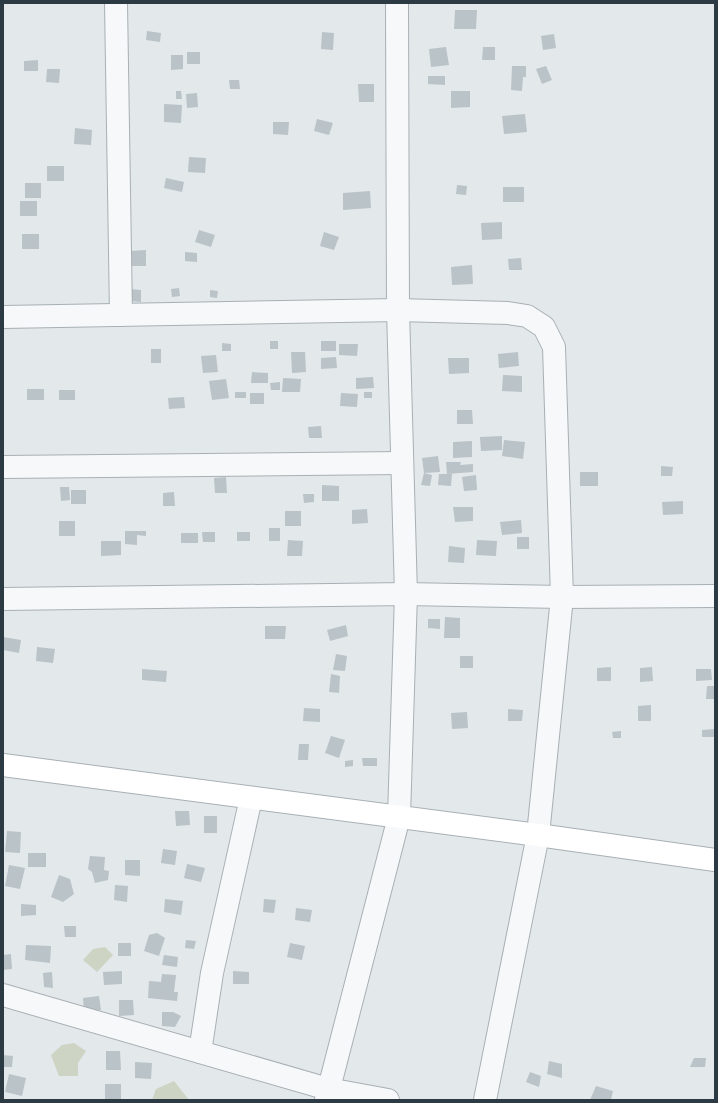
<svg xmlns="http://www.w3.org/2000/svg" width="718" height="1103" viewBox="0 0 718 1103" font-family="'Asap Condensed',sans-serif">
<rect width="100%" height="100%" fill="#e3e8eb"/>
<g fill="#cdd4c4">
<polygon points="105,947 113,955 97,972 83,960 93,949"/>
<polygon points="74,1043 86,1051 78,1063 78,1076 59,1076 51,1055 62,1045"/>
<polygon points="174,1081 189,1100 152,1100 156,1089"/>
</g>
<g fill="#bac3c8">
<polygon points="455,10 477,10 476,29 454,29"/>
<polygon points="147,31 161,33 160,42 146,40"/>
<polygon points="322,32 334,33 333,50 321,49"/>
<polygon points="554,34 556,48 543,50 541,36"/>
<polygon points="446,47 449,65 431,67 429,49"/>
<polygon points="483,47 495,47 495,60 482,60"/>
<rect x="187" y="52" width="13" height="12"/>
<polygon points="171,55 183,55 183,69 171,70"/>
<polygon points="38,60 38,71 24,71 24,61"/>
<polygon points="512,66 526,66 526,77 523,77 522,91 511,90"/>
<polygon points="546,66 552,80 542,84 536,69"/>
<polygon points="47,69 60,69 59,83 46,82"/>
<polygon points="428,76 445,76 445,85 428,84"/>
<polygon points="229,80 239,80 240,89 230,89"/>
<polygon points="358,84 374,84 374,102 359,102"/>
<polygon points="176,91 181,91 182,99 176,99"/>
<polygon points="451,91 470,91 470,107 451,108"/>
<polygon points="197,93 198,107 187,108 186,94"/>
<polygon points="164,104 182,105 181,123 164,122"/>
<polygon points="525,114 527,132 504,134 502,116"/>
<polygon points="317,119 333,123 329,135 314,131"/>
<polygon points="273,122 289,122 288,135 273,134"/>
<polygon points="75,128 92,130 91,145 74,144"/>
<polygon points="189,157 206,158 205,173 188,172"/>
<rect x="47" y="166" width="17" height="15"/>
<polygon points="166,178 184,182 182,192 164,188"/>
<rect x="25" y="183" width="16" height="15"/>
<polygon points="457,185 467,186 466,195 456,194"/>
<rect x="503" y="187" width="21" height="15"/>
<polygon points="370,191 371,208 343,210 343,193"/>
<rect x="20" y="201" width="17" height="15"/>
<polygon points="502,222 502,239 482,240 481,223"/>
<polygon points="199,230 215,235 211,247 195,242"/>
<polygon points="324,232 339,237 334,250 320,246"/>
<rect x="22" y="234" width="17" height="15"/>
<polygon points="146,250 146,266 130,266 130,251"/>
<polygon points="185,252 197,253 197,262 185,261"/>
<polygon points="521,258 522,270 509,270 508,259"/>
<polygon points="472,265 473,284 452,285 451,267"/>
<polygon points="179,288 180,296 172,297 171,289"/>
<polygon points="129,289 141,290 141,302 128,301"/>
<polygon points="210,290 218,291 217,298 210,297"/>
<rect x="270" y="341" width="8" height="8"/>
<rect x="321" y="341" width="15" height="10"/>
<polygon points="222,343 231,344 231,351 222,351"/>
<polygon points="339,344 358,344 357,356 339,355"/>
<rect x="151" y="349" width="10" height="14"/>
<polygon points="291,352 305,352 306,372 292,373"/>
<polygon points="518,352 519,366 499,368 498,354"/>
<polygon points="216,355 218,372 203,373 201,356"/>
<polygon points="336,357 337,368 321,369 321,358"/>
<polygon points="448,358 469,358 469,373 449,374"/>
<polygon points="252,372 268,373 268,383 251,383"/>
<polygon points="503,375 522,376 522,392 502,391"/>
<polygon points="373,377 374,388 356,389 356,378"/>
<polygon points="283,378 301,379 300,392 282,392"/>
<polygon points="226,379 229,398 212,400 209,381"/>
<polygon points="280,382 280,390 271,390 270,383"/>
<rect x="27" y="389" width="17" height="11"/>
<rect x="59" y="390" width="16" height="10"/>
<rect x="235" y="392" width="11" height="6"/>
<rect x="364" y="392" width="8" height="6"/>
<rect x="250" y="393" width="14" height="11"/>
<polygon points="341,393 358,394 357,407 340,406"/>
<polygon points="184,397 185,408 169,409 168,398"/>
<polygon points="457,410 472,410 473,424 457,424"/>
<polygon points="321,426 322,438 309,438 308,427"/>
<polygon points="502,436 502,450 481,451 480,437"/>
<polygon points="504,440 525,442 523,459 502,456"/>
<polygon points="472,441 472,457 453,458 453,442"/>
<polygon points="438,456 440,472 424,473 422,458"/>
<polygon points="446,462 461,462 460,465 473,464 473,472 447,474"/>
<polygon points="661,466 673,467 672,476 661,476"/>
<rect x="580" y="472" width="18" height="14"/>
<polygon points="424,473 432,475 430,486 421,485"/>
<polygon points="439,474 452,474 451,486 438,485"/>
<polygon points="476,475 477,490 464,491 462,477"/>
<polygon points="226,477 227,493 215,493 214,478"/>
<polygon points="322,485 339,486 339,501 322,501"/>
<polygon points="60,487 69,487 70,500 61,501"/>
<rect x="71" y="490" width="15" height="14"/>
<polygon points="174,492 175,506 163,506 163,493"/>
<polygon points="303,494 314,494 314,502 304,503"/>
<polygon points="683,501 683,514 663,515 662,502"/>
<polygon points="453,507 473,507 473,521 455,522"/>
<polygon points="367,509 368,523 352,524 352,510"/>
<rect x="285" y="511" width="16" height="15"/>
<polygon points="521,520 522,533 502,535 500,522"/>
<rect x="59" y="521" width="16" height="15"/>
<rect x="269" y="528" width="11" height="13"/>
<polygon points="125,531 146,531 146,536 137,535 137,545 125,544"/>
<polygon points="202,532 215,532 215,542 203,542"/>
<rect x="237" y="532" width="13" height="9"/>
<rect x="181" y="533" width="17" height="10"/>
<rect x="517" y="537" width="12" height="12"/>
<polygon points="288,540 303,541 302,556 287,556"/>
<polygon points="477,540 497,541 496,556 476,555"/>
<polygon points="101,541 121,541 121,555 101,556"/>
<polygon points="449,546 465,548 464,563 448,562"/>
<polygon points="445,617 460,618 460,638 444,638"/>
<polygon points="428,619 440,619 440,629 428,628"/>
<polygon points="346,625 348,636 330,641 327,630"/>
<polygon points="265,626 286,626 285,639 265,639"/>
<polygon points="3,637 21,640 19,653 3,650"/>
<polygon points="37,647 55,649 53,663 36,661"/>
<polygon points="336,654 347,656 345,671 333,670"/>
<rect x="460" y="656" width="13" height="12"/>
<polygon points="611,667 611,681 597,681 597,668"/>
<polygon points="652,667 653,681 640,682 640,668"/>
<polygon points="142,669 167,671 166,682 142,680"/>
<polygon points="696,669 711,669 712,680 696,681"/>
<polygon points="331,674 340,676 339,693 329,692"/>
<polygon points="707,686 715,686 715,699 706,699"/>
<polygon points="651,705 651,721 638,721 638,706"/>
<polygon points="304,708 320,709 320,722 303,721"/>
<polygon points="508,709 523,710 522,721 508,721"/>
<polygon points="467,712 468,728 452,729 451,713"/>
<polygon points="714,729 714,737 702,737 702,730"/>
<polygon points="621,731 621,738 613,738 612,732"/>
<polygon points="331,736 345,740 339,758 325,753"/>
<polygon points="299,744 309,744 308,760 298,760"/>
<polygon points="362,758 377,758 377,766 363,766"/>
<polygon points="353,760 353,766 345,767 345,761"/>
<polygon points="175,811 189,811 190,825 176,826"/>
<rect x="204" y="816" width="13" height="17"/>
<polygon points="7,831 21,832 20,853 5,852"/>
<polygon points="163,849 177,851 175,865 161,863"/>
<rect x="28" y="853" width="18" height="14"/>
<polygon points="90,856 105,857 104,870 109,871 108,880 95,883 92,872 88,869"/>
<polygon points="125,860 140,860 140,876 125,875"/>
<polygon points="187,864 205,868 201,882 184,878"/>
<polygon points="9,865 25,868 20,889 5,886"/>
<polygon points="59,875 70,879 74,894 63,902 51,897"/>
<polygon points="115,885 128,886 127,902 114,900"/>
<polygon points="165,899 183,901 181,915 164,912"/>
<polygon points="264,899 276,900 274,913 263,912"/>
<polygon points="21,904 36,905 36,915 21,916"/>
<polygon points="296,908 312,910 310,922 295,920"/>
<polygon points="64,926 76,926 76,937 65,937"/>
<polygon points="157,933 165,938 159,956 144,951 149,935"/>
<polygon points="186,940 196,941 194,949 185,948"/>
<rect x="118" y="943" width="13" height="13"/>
<polygon points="290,943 305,946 302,960 287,957"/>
<polygon points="26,945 51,946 50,963 25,960"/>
<polygon points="11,954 12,969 3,970 3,955"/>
<polygon points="164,955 178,957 177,967 162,965"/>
<polygon points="122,971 122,984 104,985 103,972"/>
<polygon points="233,971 249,972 249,984 233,984"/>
<polygon points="52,972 53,988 44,987 43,973"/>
<polygon points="162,974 176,975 174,992 178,992 177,1001 148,998 149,981 161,982"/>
<polygon points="99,996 101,1010 84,1012 83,998"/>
<polygon points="119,1000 133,1000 134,1015 119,1016"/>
<polygon points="162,1012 173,1012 181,1016 175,1027 162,1026"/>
<polygon points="106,1051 120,1051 121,1070 106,1070"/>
<polygon points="3,1055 13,1056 12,1067 3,1067"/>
<polygon points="694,1058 706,1058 705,1067 690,1067"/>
<polygon points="549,1061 562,1064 562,1078 547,1074"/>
<polygon points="135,1062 152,1063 151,1079 135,1078"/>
<polygon points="530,1072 541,1076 539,1087 526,1082"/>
<polygon points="9,1074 26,1078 22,1096 5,1092"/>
<rect x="105" y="1084" width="16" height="16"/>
<polygon points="596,1086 613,1091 611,1100 590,1100"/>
</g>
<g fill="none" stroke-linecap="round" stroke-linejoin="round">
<g stroke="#a8b0b5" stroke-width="24">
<g id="street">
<polyline points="116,3 121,315"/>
<polyline points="3,317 398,310 508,313 527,316 544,327 554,347 562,597 538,835 485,1100"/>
<polyline points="3,467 402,463"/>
<polyline points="3,599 406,594 562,597 715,596"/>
<polyline points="3,995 328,1089 388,1100"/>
<polyline points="200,1052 212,973 251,798"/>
<polyline points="326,1100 399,817 406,594 398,310 397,3"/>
</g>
</g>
<g stroke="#a8b0b5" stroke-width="24">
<polyline id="secondary" points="3,765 538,835 715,860"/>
</g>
<use href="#street" stroke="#f6f8f9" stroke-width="22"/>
<use href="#secondary" stroke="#fff" stroke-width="22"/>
</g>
<rect width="718" height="1103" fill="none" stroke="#2b3a43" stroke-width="8"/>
</svg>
